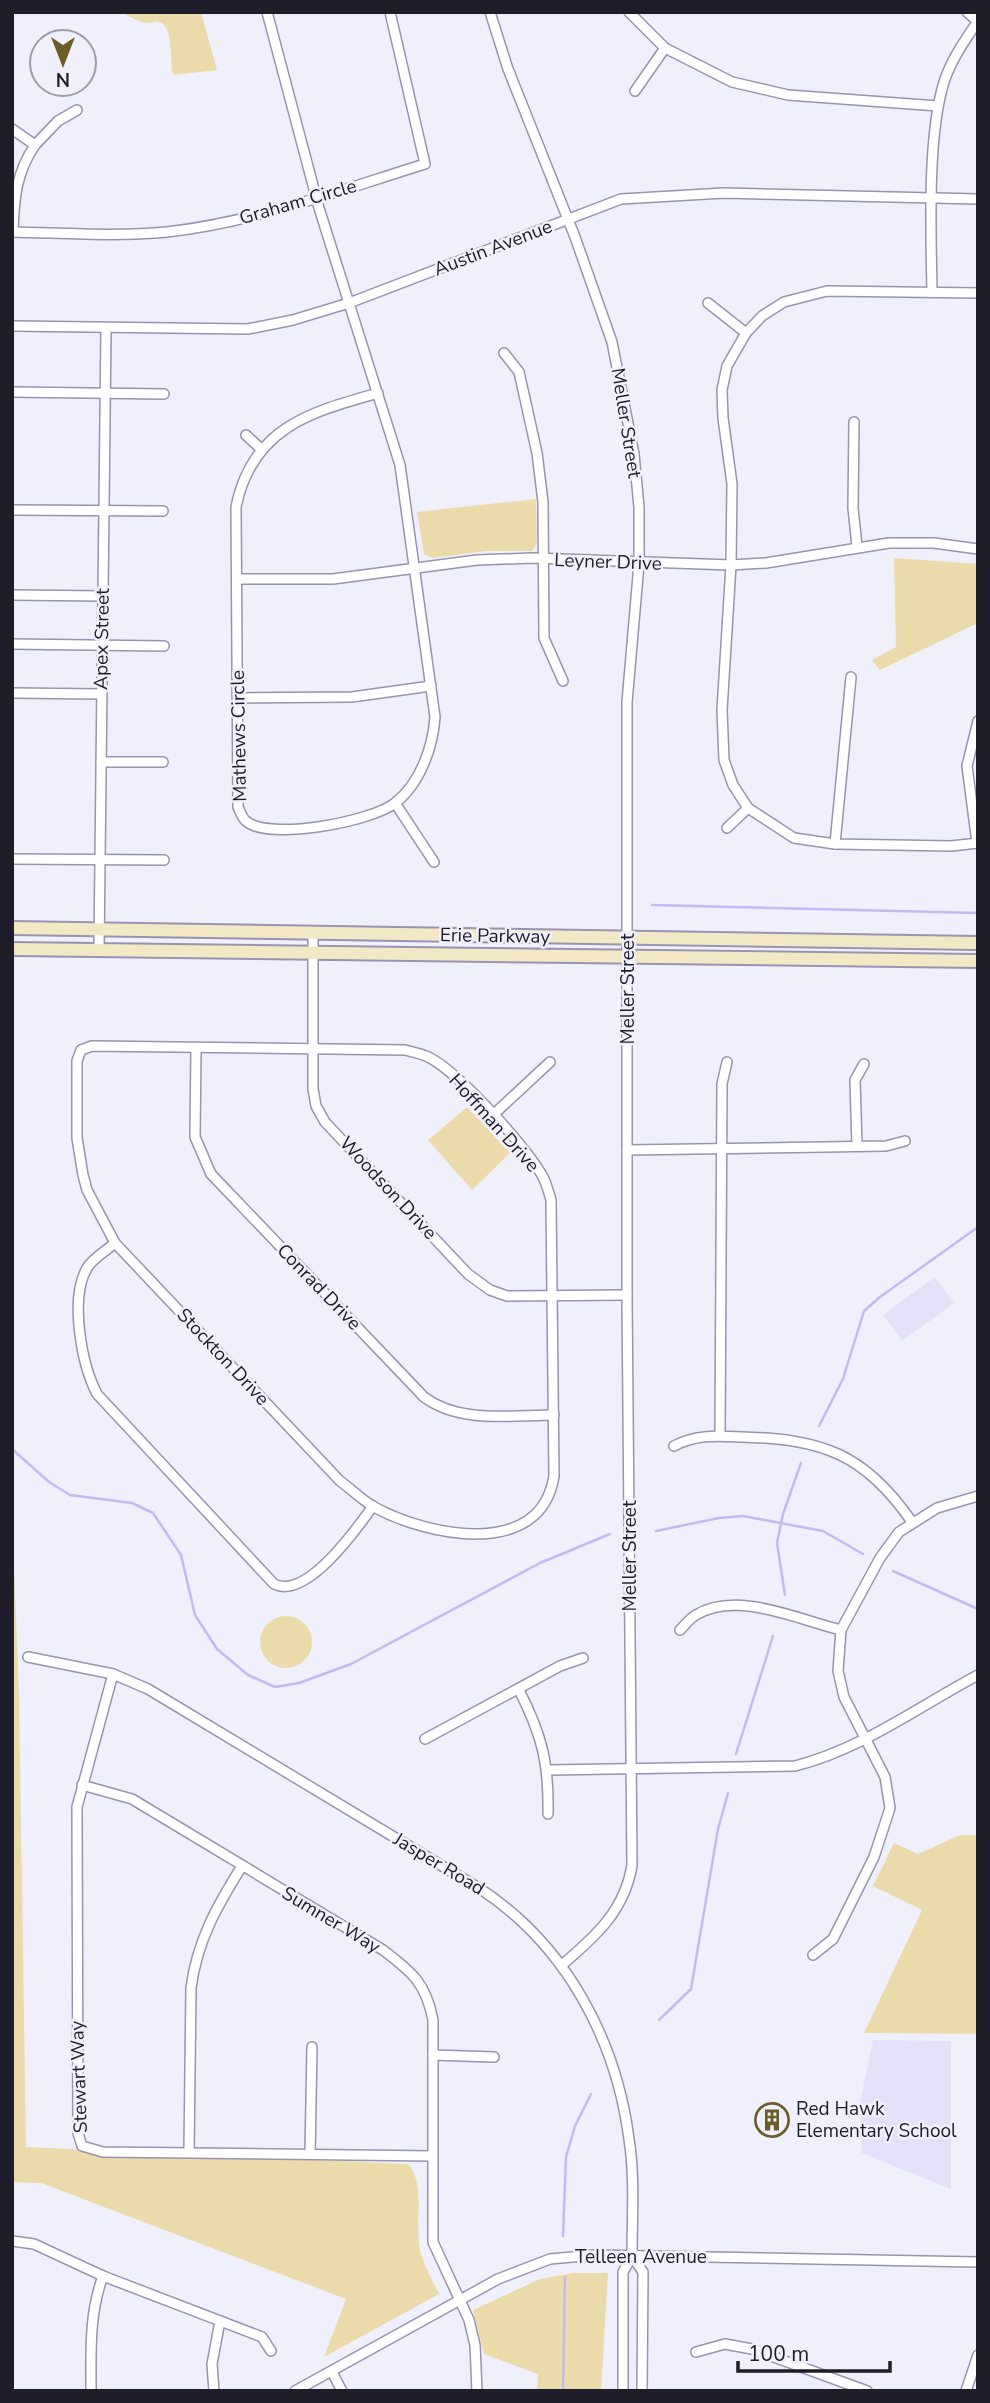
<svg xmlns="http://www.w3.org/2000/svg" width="990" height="2403" viewBox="0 0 990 2403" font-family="'Nunito Sans',sans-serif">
<rect width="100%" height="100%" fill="#f0effc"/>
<g fill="#e4e0f8">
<polygon points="935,1277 954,1303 902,1341 883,1315"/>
<polygon points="873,2040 951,2041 951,2189 862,2153 860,2103"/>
</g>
<g fill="#ecdbaa">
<path d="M121 12H201L217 70 173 75C169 62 175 27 159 22 152 20 155 23 148 23 140 23 129 16 121 12Z"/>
<polygon points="536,499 537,543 532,551 486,551 433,558 424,554 417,512"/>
<polygon points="894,558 978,564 978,623 880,670 872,660 896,647"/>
<polygon points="467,1107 510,1153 472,1190 428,1140"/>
<path d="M12 1512 19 1693 26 2147 408 2164C427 2185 413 2227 421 2254 425 2268 433 2281 439 2294L324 2357 346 2299 41 2183 12 2182Z"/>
<circle cx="286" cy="1642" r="26"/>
<polygon points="960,1835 978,1835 978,2034 864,2033 922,1910 873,1886 894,1843 918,1854"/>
<polygon points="573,2273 608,2273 601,2391 537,2391 538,2374 484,2354 473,2310 540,2279"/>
</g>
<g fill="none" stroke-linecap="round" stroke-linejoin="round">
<g stroke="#c3baf2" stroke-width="2.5">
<polyline points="652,905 978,913"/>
<polyline points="819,1426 843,1379 864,1311 880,1297 978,1227"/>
<polyline points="12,1449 49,1482 70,1495 132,1503 153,1513 181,1555 195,1615 217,1649 248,1675 275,1687 299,1683 351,1664 540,1563 610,1534"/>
<polyline points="656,1531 719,1518 743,1516 823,1531 863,1554"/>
<polyline points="893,1571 978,1609"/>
<polyline points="785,1595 777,1543 783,1514 801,1463"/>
<polyline points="736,1754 773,1636"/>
<polyline points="659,2020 691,1989 718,1829 728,1793"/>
<polyline points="563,2236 566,2157 575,2126 591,2094"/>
<polyline points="563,2391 565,2277"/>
</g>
<g stroke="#9893b1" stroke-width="12">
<g id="minor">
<path d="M267 12 319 208 400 465 435 717C433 747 420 784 395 803 371 822 268 841 246 821 242 818 240 811 238 807L236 507C252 428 310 412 378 393"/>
<path d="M490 12 508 69 575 237 612 342 634 454 639 507V564L627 702V1295L632 1865C625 1910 596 1936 563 1964"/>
<polyline points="629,12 665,48 732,82 788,95 938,106"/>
<polyline points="967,12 977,21"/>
<polyline points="635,91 665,48"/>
<path d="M12 129 35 145C16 173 14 199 13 232"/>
<polyline points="35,145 58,121 77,110"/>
<path d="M12 232C63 233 116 237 167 232 255 222 341 190 425 164L390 12"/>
<path d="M932 292C931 234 927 137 944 82 951 60 965 40 978 21"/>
<polyline points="978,293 827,291 784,302 762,316 746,333 727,366 722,390 723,418 732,484 731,565 722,710 724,760 733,785 748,808 794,838 835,844 951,846 978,843"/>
<polyline points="708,303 746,333"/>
<polyline points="12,326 248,329 293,320 349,303 621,199 724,193 978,199"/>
<polyline points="504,353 519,372 537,453 543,502 544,638 563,681"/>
<polyline points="12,392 164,394"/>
<polyline points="854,422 853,508 857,546"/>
<polyline points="246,435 261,449"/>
<polyline points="12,510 163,511"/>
<polyline points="237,579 333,579 477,560 533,558 731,565 766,563 889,543 934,543 978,549"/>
<polyline points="12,595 103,596"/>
<polyline points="12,644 164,646"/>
<polyline points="12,693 102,694"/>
<polyline points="238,698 352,697 431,686"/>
<polyline points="101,762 163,762"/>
<polyline points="395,803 434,862"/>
<polyline points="727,828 748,808"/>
<polyline points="977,843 967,766 978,721"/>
<polyline points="835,844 851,677"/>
<polyline points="12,859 164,860"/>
<polyline points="313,933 313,1089 316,1106 325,1122 468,1274 490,1290 507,1296 627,1295"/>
<polyline points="99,950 106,328"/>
<path d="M92 1046 405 1050C412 1052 419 1053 426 1056 455 1068 530 1150 544 1179 547 1186 549 1193 551 1200L554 1476C541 1560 427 1536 374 1507 362 1500 351 1489 340 1481L115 1243 87 1190 83 1175 77 1138V1061L81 1050Z"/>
<path d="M196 1048 195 1137 211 1174 424 1397C460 1424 511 1415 554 1415"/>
<polyline points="493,1115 550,1062"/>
<polyline points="857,1146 855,1080 864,1064"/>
<polyline points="627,1150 886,1146 905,1141"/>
<path d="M115 1243C106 1251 93 1258 87 1268 69 1299 82 1365 97 1394L274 1584C306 1600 356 1530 373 1506"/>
<polyline points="720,1436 722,1084 727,1062"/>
<path d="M674 1446C696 1434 717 1436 742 1437 823 1439 865 1454 912 1522"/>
<path d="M680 1630C685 1625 690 1618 696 1615 737 1590 799 1620 841 1630"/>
<path d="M28 1657 113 1674 148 1689 482 1890C566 1946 616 2039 629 2139 635 2177 632 2217 632 2256L623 2272V2391"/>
<polyline points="113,1674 77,1807 78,2133 82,2146 103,2152 432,2156"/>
<path d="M519 1690C542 1735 549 1763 548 1814"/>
<polyline points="425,1739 560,1666 583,1658"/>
<path d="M549 1770 795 1766C862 1749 918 1707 978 1675"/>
<path d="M82 1785 132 1799 383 1950C412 1972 426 1983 433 2020V2242L469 2320 475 2345 477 2391"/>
<polyline points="813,1955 833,1939 874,1857 890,1808 885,1777 844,1697 838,1671 841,1630 880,1558 899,1532 937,1508 978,1496"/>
<polyline points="433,2055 494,2057"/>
<path d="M189 2152 191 1988C197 1941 217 1906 242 1866"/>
<polyline points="310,2154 312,2047"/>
<polyline points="12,2241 34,2244 103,2276 262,2337 271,2351"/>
<polyline points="632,2256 643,2272 642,2391"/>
<polyline points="696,2352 725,2344 752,2349 867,2391"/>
<polyline points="332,2372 342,2391"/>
<path d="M91 2391C91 2351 89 2314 103 2276"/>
<polyline points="214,2391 212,2364 220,2321"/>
<polyline points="295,2391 498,2279 550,2259 594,2255 978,2262"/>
<polyline points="966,2391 978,2355"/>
</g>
</g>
<g stroke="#9893b1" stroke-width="16">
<g id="secondary">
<polyline points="12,928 978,943"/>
<polyline points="12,949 978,961"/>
</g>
</g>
<use href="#minor" stroke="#fff" stroke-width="9"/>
<use href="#secondary" stroke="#f3e8c5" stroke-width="12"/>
</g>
<defs>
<g id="building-ring" transform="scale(1.75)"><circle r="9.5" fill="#f0effc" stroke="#6c5c2a" stroke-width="1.5"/><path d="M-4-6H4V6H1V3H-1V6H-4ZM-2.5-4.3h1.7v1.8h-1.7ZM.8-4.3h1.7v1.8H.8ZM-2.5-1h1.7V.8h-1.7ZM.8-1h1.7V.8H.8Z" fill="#6c5c2a"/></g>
</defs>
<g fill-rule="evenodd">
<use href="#building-ring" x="772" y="2120"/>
</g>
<g text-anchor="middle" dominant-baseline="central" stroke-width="5" stroke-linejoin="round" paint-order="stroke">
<g font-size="19" fill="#1f1d29" stroke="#f0effc">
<text transform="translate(298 202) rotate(-16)">Graham Circle</text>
<text transform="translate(493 248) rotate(-21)">Austin Avenue</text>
<text transform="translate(626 423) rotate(81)">Meller Street</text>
<text transform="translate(608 562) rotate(2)">Leyner Drive</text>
<text transform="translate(102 639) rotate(-89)">Apex Street</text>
<text transform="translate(239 736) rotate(-91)">Mathews Circle</text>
<text transform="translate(495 936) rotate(1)">Erie Parkway</text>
<text transform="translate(628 989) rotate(-90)">Meller Street</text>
<text transform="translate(494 1123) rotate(48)">Hoffman Drive</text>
<text transform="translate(388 1188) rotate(47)">Woodson Drive</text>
<text transform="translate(319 1287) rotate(46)">Conrad Drive</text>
<text transform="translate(223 1357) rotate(47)">Stockton Drive</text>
<text transform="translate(630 1556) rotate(-90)">Meller Street</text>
<text transform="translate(439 1864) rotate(31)">Jasper Road</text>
<text transform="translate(331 1920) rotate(31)">Sumner Way</text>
<text transform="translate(79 2077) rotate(-92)">Stewart Way</text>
<text x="641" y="2257">Telleen Avenue</text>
</g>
<g font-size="19" fill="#1f1d29" stroke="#f0effc" text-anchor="start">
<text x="796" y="2109">Red Hawk<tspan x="796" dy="22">Elementary School</tspan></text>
</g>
</g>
<rect width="990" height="2403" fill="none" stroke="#1f1d29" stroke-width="28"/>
<g transform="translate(63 63) rotate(180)"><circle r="33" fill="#f0effc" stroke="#9c9ba8" stroke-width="2"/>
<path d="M0-5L12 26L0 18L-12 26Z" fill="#6c5c2a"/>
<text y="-10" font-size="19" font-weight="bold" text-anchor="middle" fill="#1f1d29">N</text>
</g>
<path d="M738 2361v10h152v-10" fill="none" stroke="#1f1d29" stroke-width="3.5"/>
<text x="748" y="2361" font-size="21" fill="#1f1d29" stroke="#f0effc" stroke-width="5" paint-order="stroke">100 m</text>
</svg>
